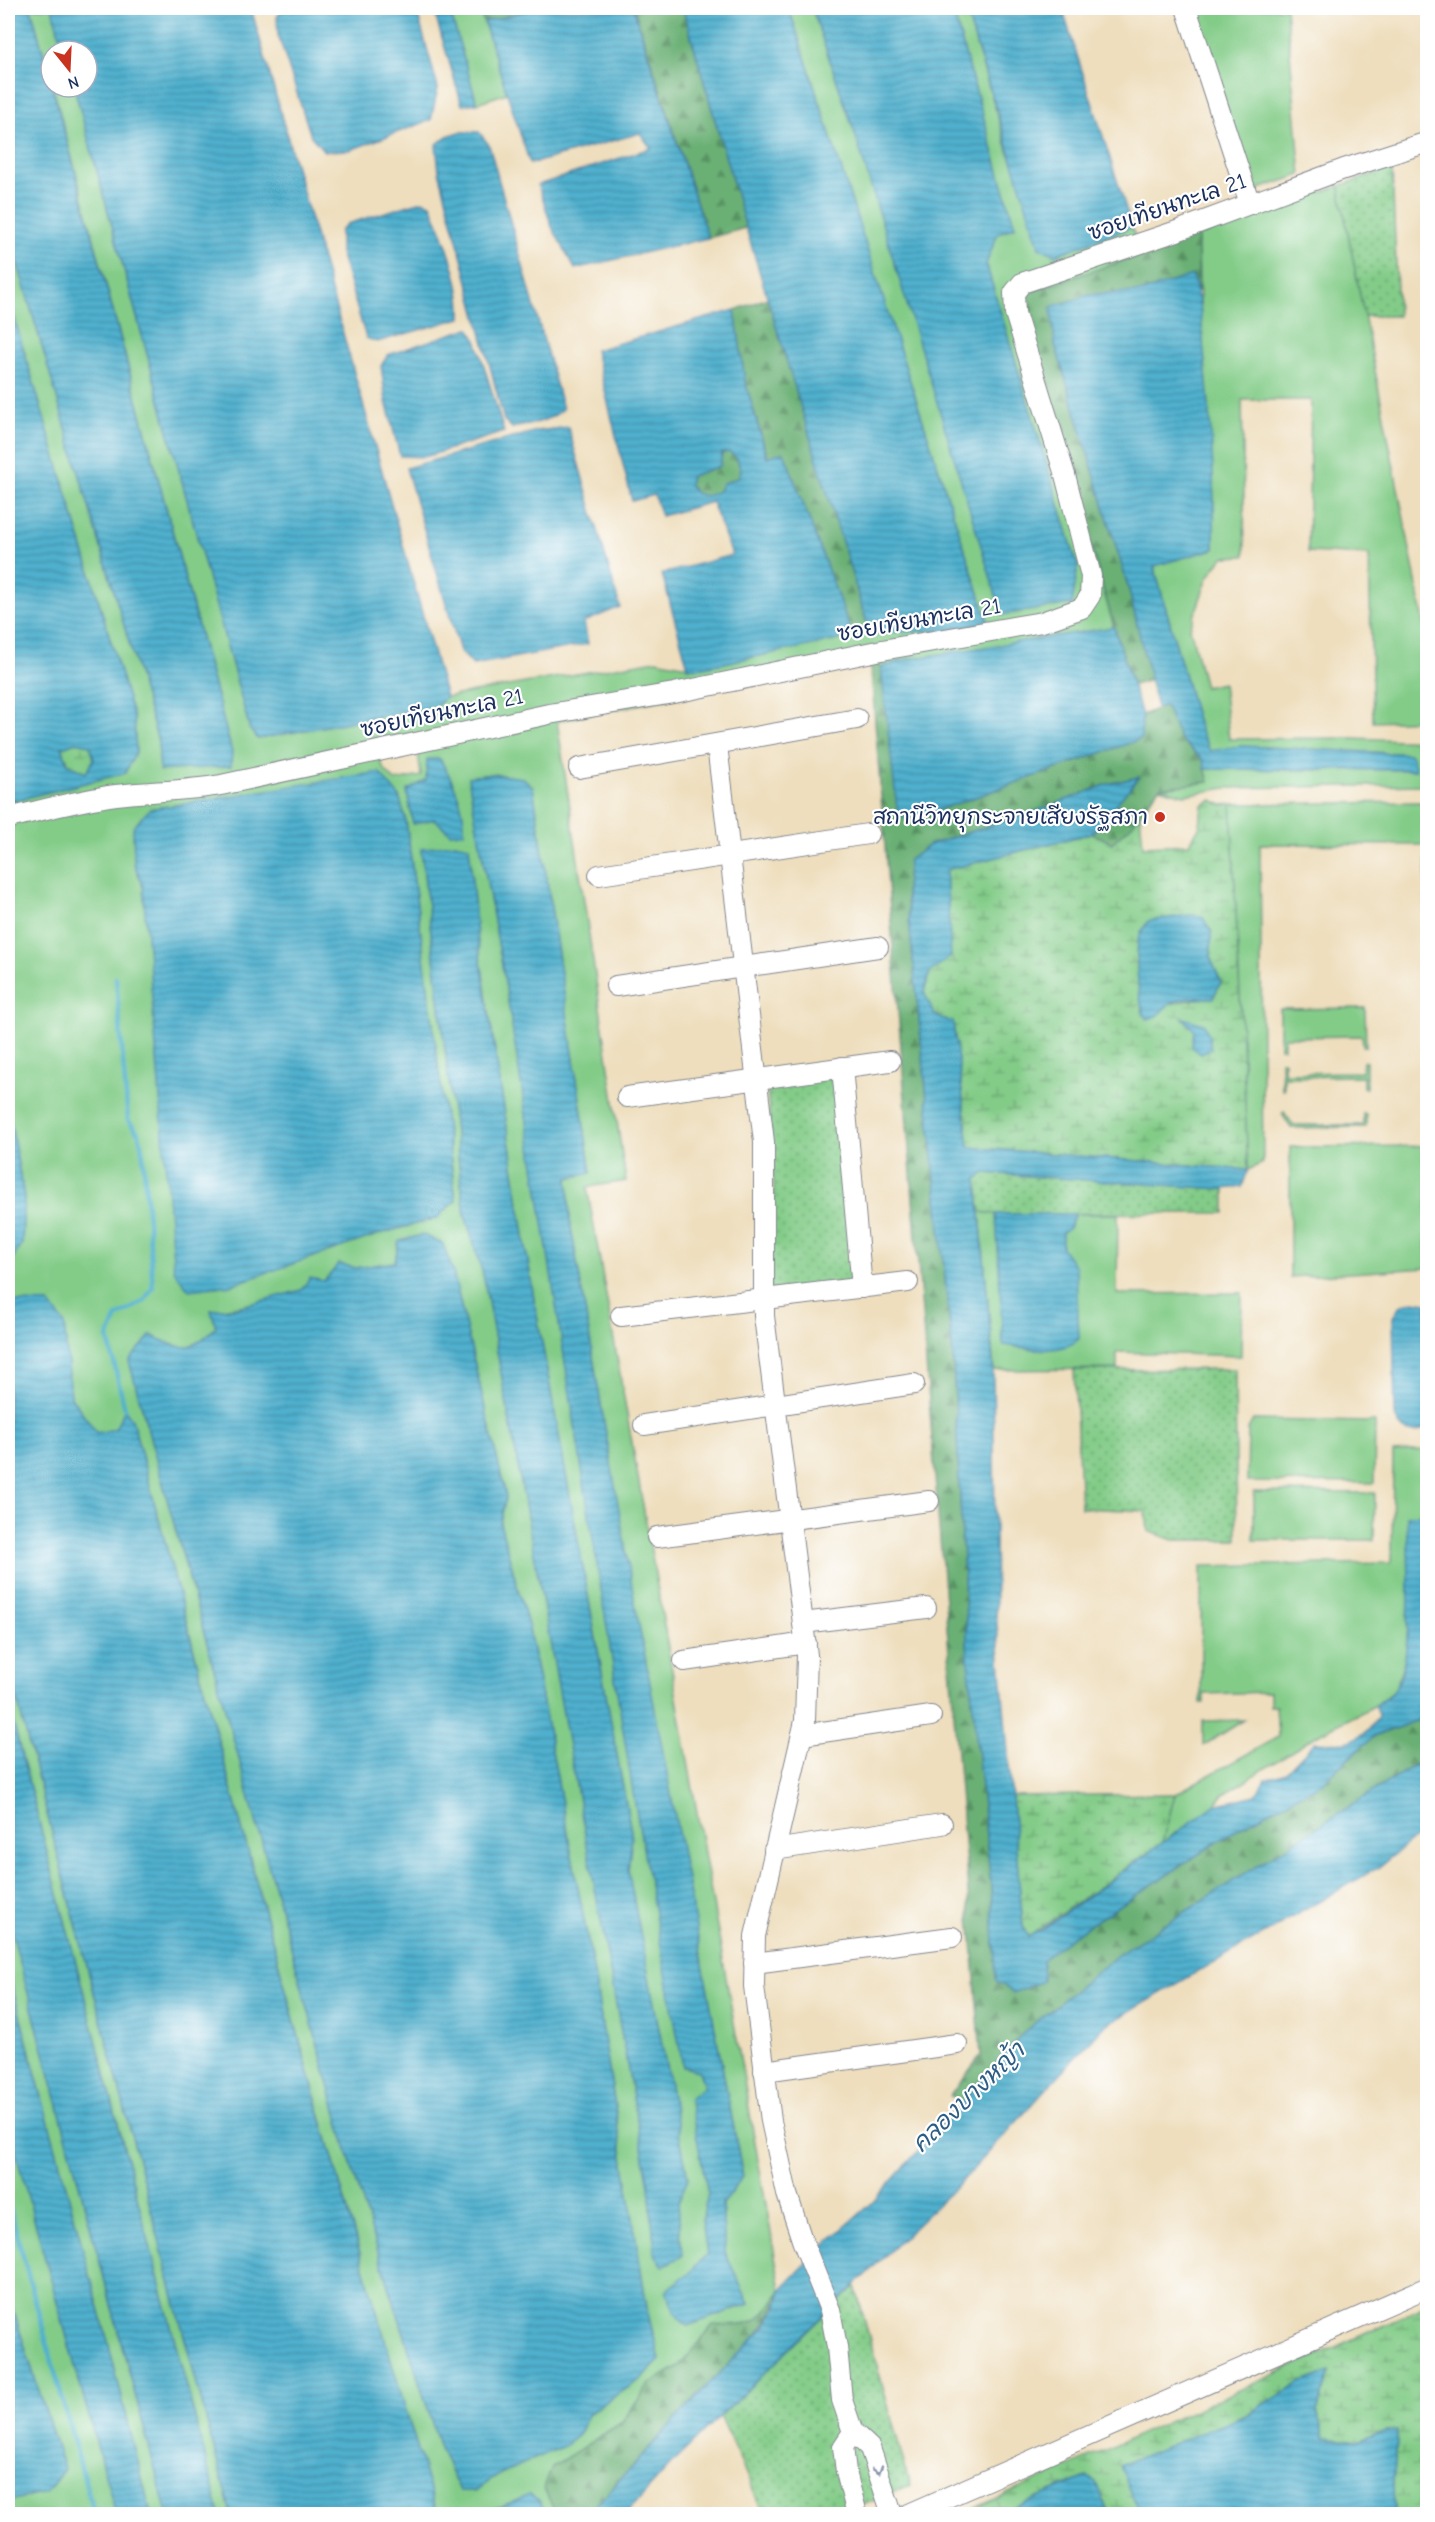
<svg xmlns="http://www.w3.org/2000/svg" width="1435" height="2522" viewBox="0 0 1435 2522" font-family="'Comic Neue','Playpen Sans Thai',sans-serif">
<defs>
<pattern id="forest-firs" width="22" height="20" patternUnits="userSpaceOnUse" patternTransform="scale(1.5)"><rect width="22" height="20" fill="#6ab074"/><path d="M5 1l3.5 6h-7zM16 11l3.5 6h-7z" fill="#569062"/></pattern>
<pattern id="wetland-marsh" width="20" height="14" patternUnits="userSpaceOnUse" patternTransform="scale(1.5)"><rect width="20" height="14" fill="#83cc88"/><path d="M1 5h8M5 5V1M11 12h8M15 12V8" fill="none" stroke="#6aa672"/></pattern>
<pattern id="garden-dots" width="8" height="8" patternUnits="userSpaceOnUse" patternTransform="scale(1.5)"><rect width="8" height="8" fill="#83cc88"/><path d="M2 2h.1M6 6h.1" fill="none" stroke="#6aa672" stroke-width="1.8" stroke-linecap="round"/></pattern>
<pattern id="water-rules" width="6" height="5" patternUnits="userSpaceOnUse" patternTransform="scale(1.5)"><rect width="6" height="5" fill="#4fb0ce"/><path d="M0 2.5h6" fill="none" stroke="#4190aa"/></pattern>
</defs>
<rect width="100%" height="100%" fill="#fff"/>
<filter id="ink" filterUnits="userSpaceOnUse"><feTurbulence type="fractalNoise" baseFrequency=".0167" numOctaves="2"/><feDisplacementMap in="SourceGraphic" scale="12" xChannelSelector="R" yChannelSelector="G"/><feConvolveMatrix kernelMatrix="1 2 1 2 8 2 1 2 1" color-interpolation-filters="sRGB"/></filter>
<filter id="wash" filterUnits="userSpaceOnUse"><feTurbulence type="fractalNoise" baseFrequency=".008" numOctaves="4" result="noise"/><feDisplacementMap in="SourceGraphic" scale="24" xChannelSelector="R" yChannelSelector="G"/><feGaussianBlur stdDeviation="1.35" result="paint"/><feColorMatrix in="noise" values="0 0 0 0 0 0 0 0 0 0 0 0 0 0 0 0 0 1.4 0 .05"/><feComposite in="paint" operator="in"/></filter>
<g filter="url(#wash)">
<rect width="100%" height="100%" fill="#eedebd"/>
<g fill="#83cc88" stroke="#4f7e73" stroke-width="1.5" fill-rule="evenodd">
<polygon points="31,8 52,8 64,51 51,51 51,81"/>
<polygon points="449,8 479,8 507,93 477,103"/>
<path d="M789 8H812L854 131 1078 567 986 264 998 233 1015 227 952 8H965L1008 151 1055 255 1132 227 1141 255 1026 293 1023 304 1114 627 904 660 881 668 870 658 557 721 626 1181 587 1187 781 2290C757 2325 756 2327 713 2326L679 2366 651 2383 621 2423 552 2467 544 2488 556 2514H544L546 2513 529 2494 514 2502 472 2514H432L436 2509C325 2148 230 1783 132 1419L115 1429 97 1433 71 1397 64 1323 49 1303 8 1302V1265L22 1244 24 1196 8 1109V802L125 773 136 752 134 719 8 297V231L158 741 160 770 232 752 53 87H74L250 730 258 739 438 705 446 697 656 660 699 668 870 633 958 630 988 621ZM418 752 421 776 395 781 383 768 380 757ZM492 774 523 778 533 787 591 1173 568 1178 570 1221 633 1598 743 2176 722 2204 725 2252 749 2304 688 2326 690 2272 707 2254 702 2220 708 2194 703 2160 704 2088 699 2071 683 2067 504 976 468 777ZM426 780 450 833 434 819 413 824 407 791ZM399 796 406 821 456 1200 437 1218 383 1233 143 887 134 863 150 809 182 804ZM469 846 477 936 534 1299 632 1837 628 1870 688 2178 678 2203 681 2256 655 2254 649 2185 483 1274 465 1215 421 849ZM422 1235 443 1244 453 1272 506 1496 500 1523 529 1629 592 1962 648 2314 660 2360 640 2380 589 2413 578 2435 564 2445 502 2473 475 2491H460L440 2448 352 2168 129 1361 151 1335C183 1351 189 1353 216 1327L211 1310C235 1308 305 1294 324 1281 329 1277 334 1269 339 1264L356 1268 395 1262 399 1241Z"/>
<polygon points="1193,8 1286,8 1301,175 1253,191"/>
<path d="M1339 186 1427 637V720L1373 722 1369 555 1308 552 1311 400H1242L1245 556 1223 557 1208 577 1190 628 1205 687 1223 683 1229 739 1352 738 1427 741V785L1226 788 1184 795 1159 788 1208 782 1205 769 1326 770 1411 754 1240 746 1210 752 1199 727 1154 566 1214 549C1216 444 1198 341 1198 236Z"/>
<polygon points="1427,802 1427,1268 1290,1277 1290,1147 1427,1146 1426,845 1260,844 1263,1163 1248,1170 1231,804"/>
<polygon points="1365,1008 1366,1046 1363,1046 1362,1036 1284,1037 1284,1048 1280,1048 1280,1009"/>
<polygon points="1281,1061 1284,1061 1284,1073 1362,1072 1363,1061 1366,1061 1366,1088 1363,1088 1363,1076 1284,1077 1284,1090 1282,1090"/>
<polygon points="1284,1112 1293,1125 1363,1125 1363,1114 1366,1114 1366,1127 1291,1128 1282,1114"/>
<polygon points="980,1212 996,1214 1118,1214 1117,1294 1242,1293 1241,1356 1117,1352 1117,1369 994,1370"/>
<polygon points="1253,1420 1375,1422 1374,1483 1247,1482 1248,1429"/>
<polygon points="1427,1450 1427,1518 1421,1514 1409,1605 1406,1655 1395,1689 1376,1705 1321,1733 1224,1794 1215,1805 1162,1843 1175,1794 1278,1737 1276,1706 1270,1706 1270,1692 1204,1694 1204,1703 1201,1703 1201,1566 1390,1563 1392,1561 1393,1452"/>
<polygon points="1254,1492 1375,1493 1374,1540 1254,1540"/>
<polygon points="8,1665 231,2514 220,2514 8,1703"/>
<polygon points="1244,1720 1203,1746 1203,1721"/>
<polygon points="8,1918 167,2514 151,2514 108,2342 8,1971"/>
<polygon points="8,2125 116,2514 8,2514 8,2501 46,2493 64,2469 8,2294"/>
</g>
<g fill="url(#forest-firs)" stroke="#427069" stroke-width="1.5">
<polygon points="479,8 538,8 484,22"/>
<polygon points="634,8 683,8 746,228 708,238"/>
<polygon points="1198,236 1198,292 1192,276 1143,292 1092,294 1055,344 1128,586 1151,680 1133,685 1114,627 1023,304 1026,293"/>
<polygon points="768,298 870,633 853,637 784,453 768,458 745,381 735,310"/>
<polygon points="729,452 737,458 741,471 738,478 723,483 719,491 706,497 695,493 689,484 691,476 720,466 722,453"/>
<polygon points="870,658 881,668 899,817 921,816 1141,739 1142,715 1165,705 1180,739 1203,760 1209,782 1159,788 1132,825 1112,843 1092,833 1138,777 1108,784 1037,811 929,845 909,860 906,889 953,1357 968,1659 991,1884 996,1980 1042,1960 1071,1937 1239,1828 1320,1784 1373,1737 1423,1718 1427,1720 1427,1757 1119,1954 1024,2032 963,2102 950,2096 981,2055"/>
<path d="M781 2290C769 2333 734 2358 703 2390 664 2431 626 2473 588 2514H556L544 2488 552 2467 621 2423 651 2383 679 2366 713 2325C756 2327 757 2325 781 2290Z"/>
</g>
<g fill="url(#wetland-marsh)" stroke="#4f7e73" stroke-width="1.5" fill-rule="evenodd">
<polygon points="76,742 90,745 94,759 86,773 68,764 62,747"/>
<path d="M1212 800 1222 805 1231 804 1248 1170 969 1147 953 1022 935 1016 924 992 930 972 950 957 946 870 1092 833 1112 843 1132 825 1140 814 1143 846 1189 844 1200 826 1202 805ZM1211 931V959L1221 982 1213 998C1188 998 1166 1005 1142 1012L1141 1000Z"/>
<polygon points="1175,1794 1162,1843 1028,1937 1023,1927 1011,1796"/>
<polygon points="1427,2306 1427,2514 1394,2514 1393,2483 1398,2430 1386,2431 1358,2442 1324,2438 1317,2411 1330,2373 1297,2384 1249,2414 1120,2465 1133,2498 1142,2514 1109,2514 1096,2483 1086,2477 996,2514 962,2514"/>
</g>
<g fill="url(#garden-dots)" stroke="#4f7e73" stroke-width="1.5">
<polygon points="1392,168 1398,316 1364,316 1339,186"/>
<polygon points="838,1076 855,1283 770,1291 774,1187 767,1084"/>
<polygon points="985,1173 1225,1189 1225,1213 996,1214 980,1212 977,1179"/>
<polygon points="1235,1369 1237,1540 1173,1540 1148,1531 1146,1511 1081,1508 1074,1370"/>
<polygon points="855,2286 910,2485 842,2514 764,2514 720,2416"/>
</g>
<g fill="url(#water-rules)" stroke="#357096" stroke-width="1.5" fill-rule="evenodd">
<polygon points="8,8 31,8 232,752 231,766 160,771 158,741 8,231"/>
<polygon points="52,8 251,8 446,697 438,705 258,739 250,730 74,87 87,87 87,51 64,51"/>
<polygon points="284,8 416,8 438,88 431,120 350,150 324,151 311,136 278,35 277,17"/>
<polygon points="433,8 449,8 477,103 462,105"/>
<polygon points="538,8 633,8 708,238 575,269 552,227 538,185 651,148 640,133 530,164 484,22"/>
<polygon points="683,8 789,8 988,621 958,630 870,633 746,228"/>
<polygon points="812,8 952,8 1015,227 998,233 986,264 1078,567 1072,604 1002,615 854,131"/>
<polygon points="965,8 1062,8 1132,227 1055,255 1039,247"/>
<path d="M460 132H479L489 145 563 409C549 422 531 424 512 428L504 420 439 171 436 145 447 136Z"/>
<path d="M422 201 431 204C444 238 463 282 461 318L377 342 366 338 340 252V231L347 224Z"/>
<path d="M1192 275C1201 300 1202 326 1204 352 1211 417 1215 484 1214 549L1154 566 1199 727 1210 751 1240 746 1411 754 1416 770 1205 769 1203 760 1180 739 1165 705 1157 708 1128 586 1055 344 1051 307 1092 294 1143 292Z"/>
<path d="M8 297 134 719 136 752 125 773 8 802ZM76 742 90 745 94 759 86 773 68 764 62 747Z"/>
<path d="M735 310 745 381 767 457 784 452 853 637 699 668 688 667 662 574 732 555 712 502 661 516 654 495 632 501 595 350ZM729 452 737 458 741 471 738 478 723 483 719 491 706 496 695 493 689 484 691 476 720 466 722 453Z"/>
<polygon points="469,328 476,339 504,432 425,457 400,456 386,401 381,366 388,355"/>
<polygon points="568,427 620,607 584,622 588,644 473,665 460,651 406,468 537,431"/>
<polygon points="1114,627 1142,715 1141,739 921,816 898,817 881,668 903,660"/>
<path d="M427 759H440C453 781 466 807 464 833H450L434 819 413 824 407 791 426 780Z"/>
<polygon points="379,772 399,796 406,821 456,1200 437,1218 383,1233 231,1285 189,1290 174,1271 143,887 134,863 133,827 150,809"/>
<polygon points="492,774 523,778 533,787 591,1173 568,1178 570,1221 634,1598 743,2177 722,2204 725,2252 749,2304 687,2326 678,2317 665,2291 690,2272 707,2254 702,2220 708,2194 689,2098 704,2087 699,2071 683,2067 633,1793 504,976 468,777"/>
<path d="M1139 777 1092 833 946 870 951 957 930 972 924 992 935 1016 953 1022 969 1147 1248 1170 1242 1187 1222 1189 985 1173 977 1179 993 1363 996 1613 1023 1927 1028 1937 1041 1930 1215 1805 1256 1795 1265 1779 1286 1772 1315 1742C1345 1744 1361 1744 1378 1717L1376 1705C1382 1701 1389 1696 1394 1690 1415 1663 1408 1553 1407 1516L1421 1514 1428 1518 1427 1711 1423 1718 1373 1737 1320 1784 1239 1828 1071 1937 1042 1960 1043 1981 1013 1993 996 1980 991 1884 968 1659 953 1357 906 889 909 860 929 845 1037 811 1108 784Z"/>
<polygon points="455,843 469,846 477,936 534,1299 632,1837 628,1870 688,2178 678,2203 682,2256 663,2266 655,2254 649,2185 483,1274 465,1215 421,849"/>
<path d="M1188 915 1202 916 1211 931V959L1221 982 1213 998C1201 998 1180 997 1170 1004 1158 1011 1164 1015 1147 1019 1137 1005 1135 955 1139 938 1141 932 1145 926 1148 921Z"/>
<polygon points="1183,1018 1204,1024 1209,1036 1211,1049 1201,1054 1192,1047 1194,1030"/>
<polygon points="8,1109 24,1196 22,1244 8,1265"/>
<path d="M996 1214H1075L1069 1228 1062 1233V1248L1076 1267 1079 1339C1060 1356 1027 1348 1003 1345Z"/>
<path d="M423 1235 443 1244 453 1272 506 1496 500 1523 529 1629 592 1962 648 2314 660 2360 640 2380 589 2413 578 2435 564 2446 502 2473 475 2491H460L440 2448 352 2168 129 1361 151 1335C182 1351 190 1353 216 1327L211 1310 236 1308 301 1290 310 1278 324 1281 339 1264 356 1268 395 1262 399 1241Z"/>
<path d="M1412 1301 1427 1303 1428 1428C1411 1436 1400 1433 1395 1415L1393 1317 1400 1306Z"/>
<path d="M8 1302 49 1303 64 1323 71 1397 97 1433 115 1429 125 1409 132 1419C230 1784 325 2149 436 2509L432 2514H231L8 1665Z"/>
<polygon points="8,1703 220,2514 167,2514 8,1918"/>
<polygon points="1427,1757 1427,1828 1379,1867 1104,2026 967,2176 673,2462 626,2514 588,2514 703,2390 765,2327 776,2309 781,2290 822,2247 872,2203 1024,2032 1119,1954"/>
<polygon points="8,1971 108,2342 151,2514 116,2514 8,2125"/>
<polygon points="8,2294 64,2469 46,2493 8,2501"/>
<polygon points="1330,2372 1317,2411 1324,2438 1358,2442 1386,2431 1398,2430 1393,2483 1394,2514 1142,2514 1133,2498 1120,2465 1249,2414 1297,2384"/>
<polygon points="1087,2477 1096,2483 1109,2514 996,2514"/>
<polygon points="529,2494 539,2500 546,2513 472,2514 514,2502"/>
</g>
<g fill="none" stroke-linecap="round" stroke-linejoin="round">
<g stroke="#4fb0ce" stroke-width="4.5">
<polyline points="116,978 128,1120 139,1134 143,1155 153,1287 144,1301 117,1317 108,1338 125,1409"/>
<polyline points="8,2202 94,2514"/>
</g>
</g>
</g>
<g filter="url(#ink)">
<g fill="none" stroke-linecap="round" stroke-linejoin="round">
<g stroke="#84868e" stroke-width="22">
<g id="street">
<polyline points="1186,8 1250,204"/>
<polyline points="717,745 764,1142 764,1316 807,1655 805,1721 755,1936 754,1986 771,2121 787,2194 802,2240 830,2310 837,2347 842,2400 853,2432 870,2448 892,2514"/>
<polyline points="579,768 857,719"/>
<path d="M8 818C43 810 79 800 116 795 151 791 186 791 221 785L549 714 674 693 882 650 1042 622 1082 608 1090 596 1091 576 1065 475 1015 313 1014 293 1022 283 1177 231 1344 169 1428 142"/>
<polyline points="599,875 868,834"/>
<polyline points="616,986 878,947"/>
<polyline points="842,1067 862,1288"/>
<polyline points="627,1097 890,1061"/>
<polyline points="621,1316 908,1282"/>
<polyline points="644,1425 914,1384"/>
<polyline points="657,1537 929,1501"/>
<polyline points="803,1623 926,1608"/>
<polyline points="684,1661 806,1643"/>
<polyline points="802,1735 931,1716"/>
<polyline points="774,1850 942,1824"/>
<polyline points="754,1963 952,1937"/>
<polyline points="764,2071 957,2044"/>
<polyline points="853,2432 843,2447 846,2472 857,2514"/>
<polyline points="909,2514 1428,2287"/>
</g>
</g>
<use href="#street" stroke="#fff" stroke-width="20"/>
</g>
<defs><path id="oneway-chevron" d="M-2-3.5L2.5 0L-2 3.5" fill="none" stroke-width="1.6" stroke-linecap="round" stroke-linejoin="round" transform="scale(1.5)"/></defs>
<use stroke="#8d97ae" href="#oneway-chevron" transform="translate(878 2470) rotate(72)"/>
</g>
<circle fill="#c8321e" stroke="#fff" stroke-width="2" cx="1160" cy="817" r="6"/>
<g text-anchor="middle" dominant-baseline="central" stroke-width="4.5" stroke-linejoin="round" paint-order="stroke">
<g font-size="22" fill="#1b2f5e" stroke="#fff">
<text transform="translate(1167 207) rotate(-19)">ซอยเทียนทะเล 21</text>
<text transform="translate(919 620) rotate(-10)">ซอยเทียนทะเล 21</text>
<text transform="translate(442 713) rotate(-12)">ซอยเทียนทะเล 21</text>
</g>
<g font-size="22" fill="#1b2f5e" stroke="#fff" text-anchor="end">
<text x="1148" y="817">สถานีวิทยุกระจายเสียงรัฐสภา</text>
</g>
<g font-size="24" font-style="italic" fill="#2d5c85" stroke="#fff">
<text transform="translate(968 2097) rotate(-44)">คลองบางหญ้า</text>
</g>
</g>
<rect width="1435" height="2522" fill="none" stroke="#fff" stroke-width="30"/>
<g transform="translate(69 69) rotate(162)"><circle r="28" fill="#ffffff" stroke="#a4acbf" stroke-width="1.5"/>
<path d="M0-4.5L10 22L0 15L-10 22Z" fill="#c8321e"/>
<text y="-9" font-size="16" font-weight="bold" text-anchor="middle" fill="#1b2f5e">N</text>
</g>
</svg>
